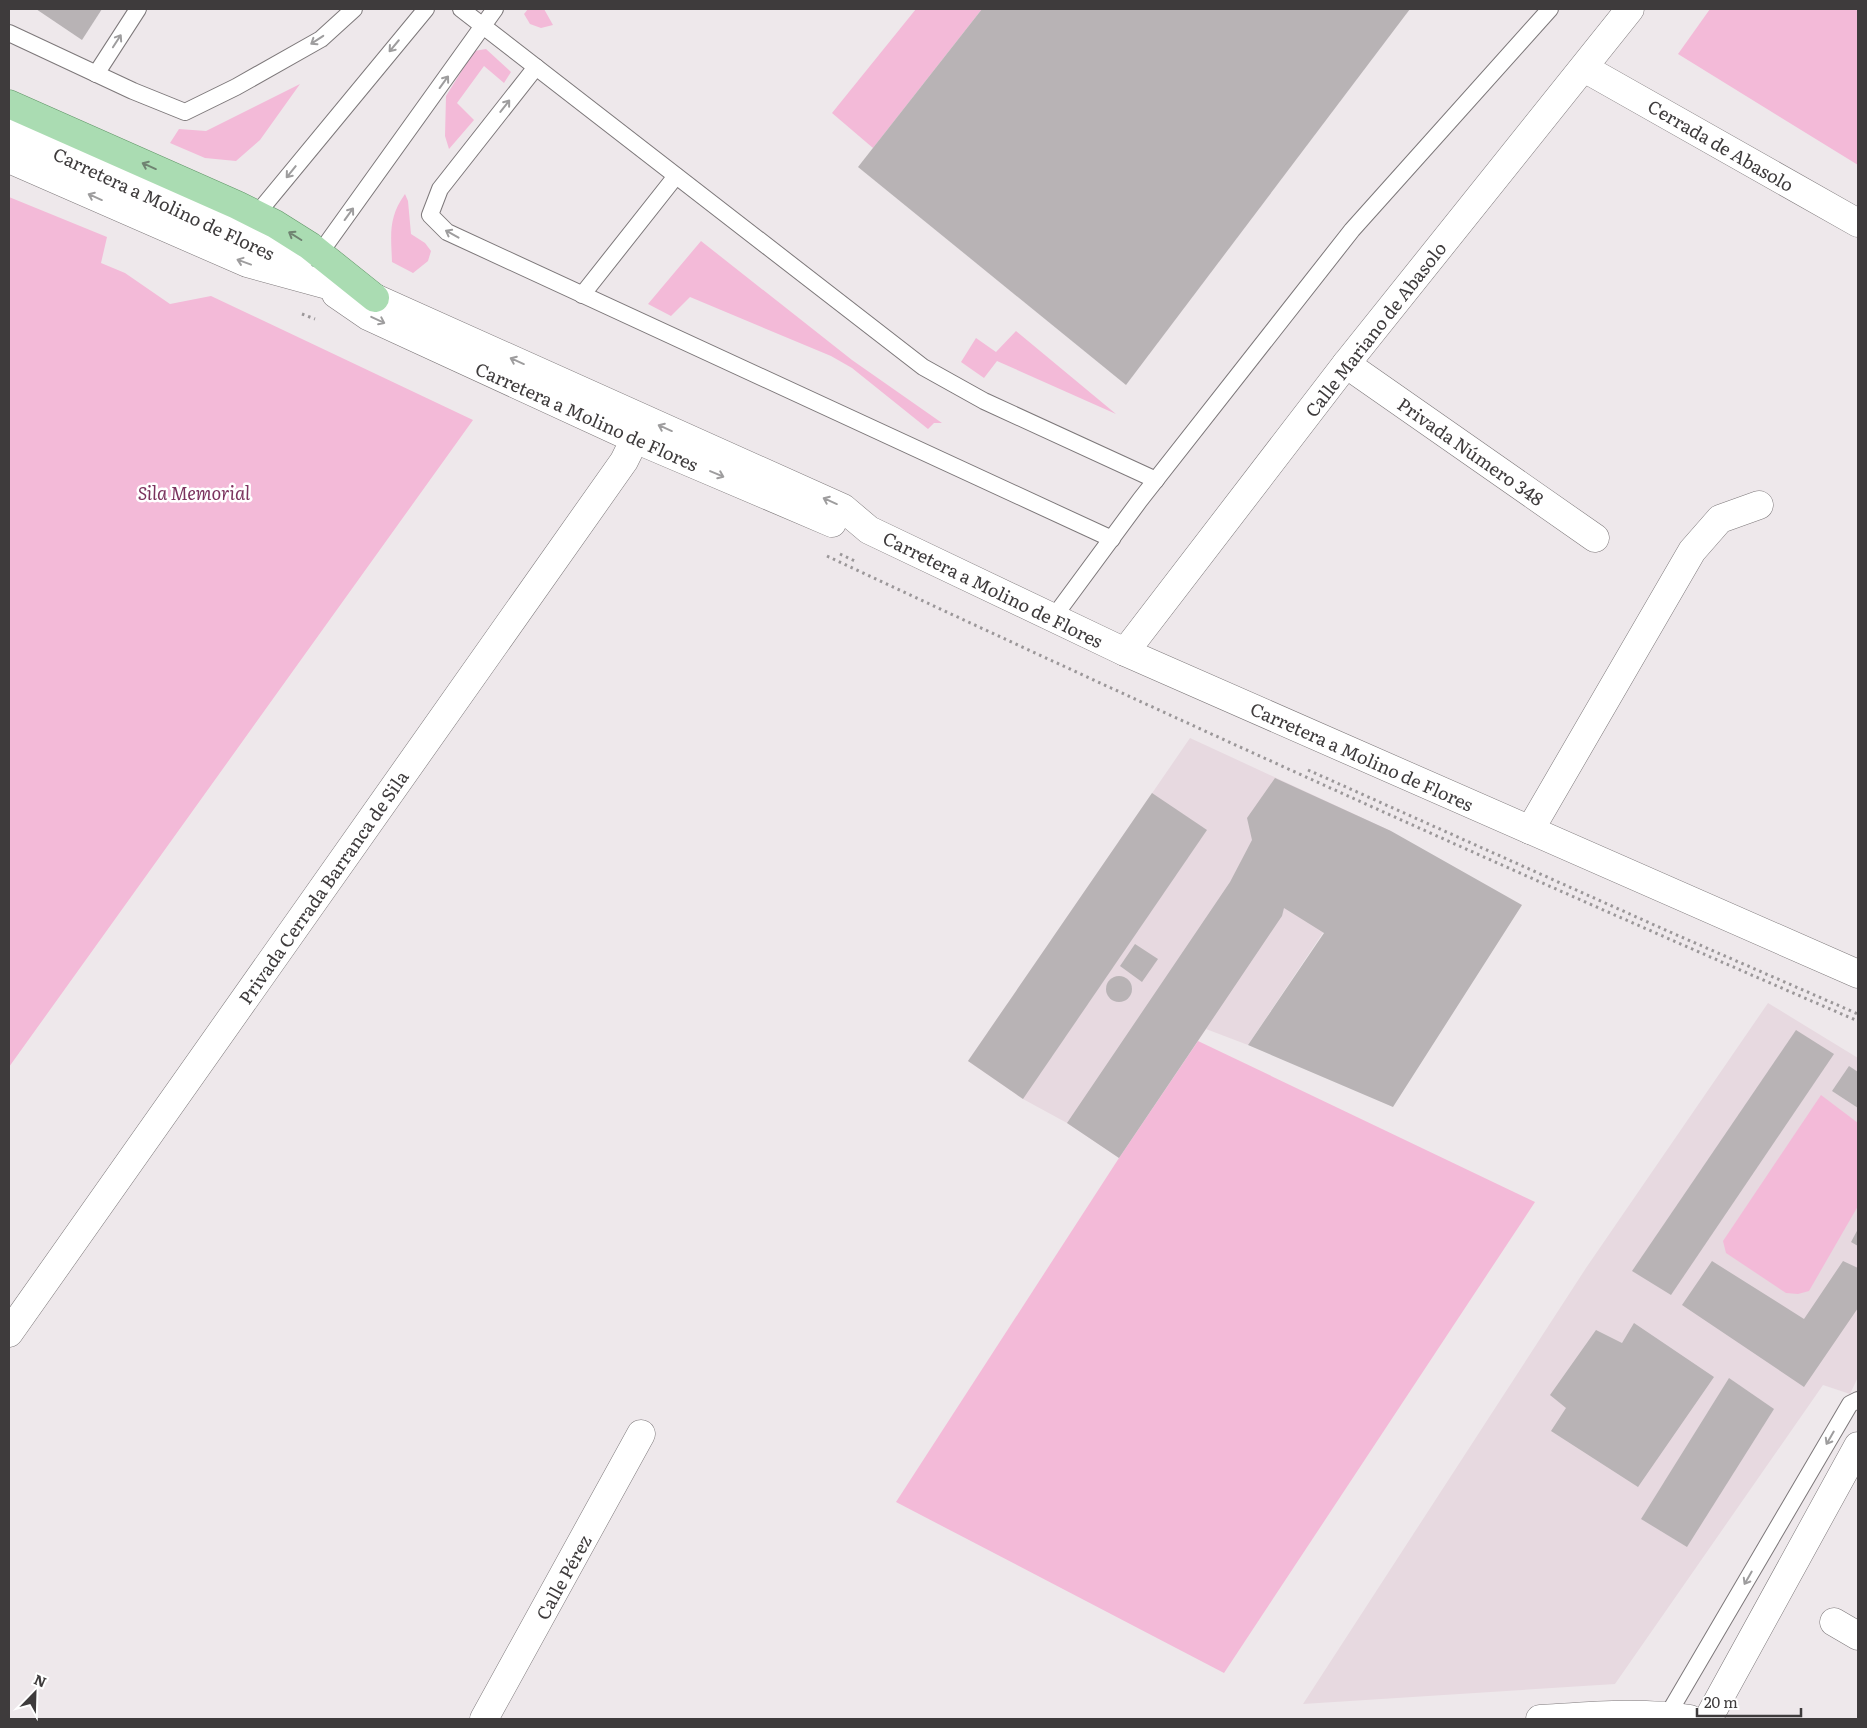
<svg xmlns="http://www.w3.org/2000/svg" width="1867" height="1728" viewBox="0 0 1867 1728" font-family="Literata,serif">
<rect width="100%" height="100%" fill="#eee8eb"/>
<g fill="#e7d9e0">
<polygon points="1190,738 1391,831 1248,1045 1206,1029 1119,1158 1067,1123 1023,1099 968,1061"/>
<polygon points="1768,1003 1858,1058 1858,1377 1850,1394 1823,1385 1615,1684 1303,1704 1586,1268"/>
</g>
<g fill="#f3bad8">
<polygon points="528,9 544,9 553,25 541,28 530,24 524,14"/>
<polygon points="916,9 982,9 873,148 832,113"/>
<polygon points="1710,9 1858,9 1858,165 1678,54"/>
<polygon points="486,49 511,72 504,83 484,66 457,103 474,120 449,149 445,136 446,96 474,51"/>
<polygon points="300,84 260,140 236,161 205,158 170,143 179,129 206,131"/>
<path d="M405 194 408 201 411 234 425 243 431 251 428 261 413 273 392 262C391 234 388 218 405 194Z"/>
<polygon points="9,197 107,237 101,263 125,273 170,304 211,296 473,420 9,1067"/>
<polygon points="701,241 852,360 942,423 934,423 928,429 852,368 831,356 690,297 671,316 648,304"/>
<polygon points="1016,331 1116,414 997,361 984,378 961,362 976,338 996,352"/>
<polygon points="1198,1041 1535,1202 1224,1673 896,1502 1119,1158"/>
<polygon points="1821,1095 1858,1123 1858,1206 1809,1291 1798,1294 1786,1293 1726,1253 1723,1241"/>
</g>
<g fill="#b8b3b5">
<polygon points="36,9 102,9 82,40"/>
<polygon points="982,9 1410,9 1126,385 858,167"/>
<polygon points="1275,778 1391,831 1522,905 1393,1107 1248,1045 1324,933 1284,908 1282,916 1119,1158 1067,1123 1230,882 1252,840 1247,818"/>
<polygon points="1152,793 1207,830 1023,1099 968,1061"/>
<polygon points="1135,944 1158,959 1142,982 1120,966"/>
<circle cx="1119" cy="989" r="13"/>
<polygon points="1796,1030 1834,1054 1671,1295 1632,1271"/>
<polygon points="1849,1066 1858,1072 1858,1108 1832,1091"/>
<polygon points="1858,1229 1858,1246 1851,1242"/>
<polygon points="1712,1261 1804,1319 1843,1261 1858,1268 1858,1308 1804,1387 1682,1305"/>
<polygon points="1634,1323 1714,1377 1638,1487 1551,1431 1566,1408 1550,1395 1596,1330 1622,1343"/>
<polygon points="1729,1378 1774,1409 1687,1547 1641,1519"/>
</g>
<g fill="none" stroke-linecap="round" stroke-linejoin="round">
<g stroke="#7d787a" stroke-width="18">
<g id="lane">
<polyline points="461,9 923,367 984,401 1156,480"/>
<polyline points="9,33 133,91 185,112 236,87 321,39 354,9"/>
<polyline points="536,67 440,189 430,215 447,232 1112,539"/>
<polyline points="96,74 138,9"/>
<polyline points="256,215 426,9"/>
<polyline points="320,253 495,9"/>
<polyline points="582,295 676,176"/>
<polyline points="1053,618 1140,500 1352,230 1550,9"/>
<polyline points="1667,1716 1850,1404 1858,1400"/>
</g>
</g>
<g stroke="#7d787a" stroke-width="29">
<g id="street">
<polyline points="1584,68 1858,223"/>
<polyline points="1346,364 1595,538"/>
<polyline points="1125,652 1346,364 1630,9"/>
<polyline points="1530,830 1692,551 1720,519 1759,505"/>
<polyline points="9,1333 624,461 635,439"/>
<polyline points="1834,1622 1858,1636"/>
<polyline points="484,1719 641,1434"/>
<path d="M1540 1719C1590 1716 1640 1711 1690 1719"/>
<polyline points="1708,1719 1858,1446"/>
</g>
</g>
<g stroke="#7d787a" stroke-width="29">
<g id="secondary">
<polyline points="9,131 258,242 298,269"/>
<polyline points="9,159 247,263 375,298 843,508 869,530 1125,652 1858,974"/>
<polyline points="336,294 368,316 635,439 832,523"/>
</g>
</g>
<g stroke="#609567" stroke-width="29">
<polyline id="primary" points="9,104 237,205 275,224 310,246 375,298"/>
</g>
<g stroke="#9b9799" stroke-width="3" stroke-dasharray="2.5 4" stroke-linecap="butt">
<polyline points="302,314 315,319"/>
<polyline points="840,554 855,561"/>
<path d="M827 556C1168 716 1512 872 1858 1021"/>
<polyline points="1308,770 1670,932 1858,1014"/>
</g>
<use href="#lane" stroke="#fff" stroke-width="16"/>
<use href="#street" stroke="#fff" stroke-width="28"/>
<use href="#secondary" stroke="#fff" stroke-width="28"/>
<use href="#primary" stroke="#aadcb2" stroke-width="28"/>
</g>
<defs><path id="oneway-shaft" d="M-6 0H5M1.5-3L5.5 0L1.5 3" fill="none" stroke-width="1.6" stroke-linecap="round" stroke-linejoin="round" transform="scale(1.25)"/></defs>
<g stroke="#9e9d9e">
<use href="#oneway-shaft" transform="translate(317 40) rotate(147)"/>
<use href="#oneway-shaft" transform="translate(117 41) rotate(-57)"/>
<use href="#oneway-shaft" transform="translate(394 46) rotate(130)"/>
<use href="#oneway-shaft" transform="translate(444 82) rotate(-54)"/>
<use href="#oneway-shaft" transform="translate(505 106) rotate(-52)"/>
<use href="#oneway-shaft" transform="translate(291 172) rotate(129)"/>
<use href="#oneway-shaft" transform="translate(95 197) rotate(-156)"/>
<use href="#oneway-shaft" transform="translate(349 214) rotate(-54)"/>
<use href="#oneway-shaft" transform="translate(452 234) rotate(-151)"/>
<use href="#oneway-shaft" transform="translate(244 262) rotate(-160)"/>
<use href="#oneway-shaft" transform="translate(378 320) rotate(25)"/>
<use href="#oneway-shaft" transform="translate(517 361) rotate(-156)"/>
<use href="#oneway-shaft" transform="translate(665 428) rotate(-156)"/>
<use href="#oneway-shaft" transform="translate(717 474) rotate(23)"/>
<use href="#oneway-shaft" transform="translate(830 501) rotate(-156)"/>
<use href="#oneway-shaft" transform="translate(1830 1438) rotate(120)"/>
<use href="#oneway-shaft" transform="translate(1748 1578) rotate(120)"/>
</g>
<g stroke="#6f8371">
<use href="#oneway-shaft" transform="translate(149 166) rotate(-156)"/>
<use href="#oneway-shaft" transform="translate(295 236) rotate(-148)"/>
</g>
<g text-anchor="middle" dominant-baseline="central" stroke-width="5" stroke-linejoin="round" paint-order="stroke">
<g font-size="18" fill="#3e3b3c" stroke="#fff">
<text transform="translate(1721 145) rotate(30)">Cerrada de Abasolo</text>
<text transform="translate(164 203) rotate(25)">Carretera a Molino de Flores</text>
<text transform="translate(1375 329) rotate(-52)">Calle Mariano de Abasolo</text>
<text transform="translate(587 416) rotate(24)">Carretera a Molino de Flores</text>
<text transform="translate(1471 451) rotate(35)">Privada Número 348</text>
<text transform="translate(993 589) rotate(26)">Carretera a Molino de Flores</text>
<text transform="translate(1362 756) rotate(24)">Carretera a Molino de Flores</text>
<text transform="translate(323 887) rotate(-55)">Privada Cerrada Barranca de Sila</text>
<text transform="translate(563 1577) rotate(-61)">Calle Pérez</text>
</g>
<g font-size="18" font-style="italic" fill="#7b335e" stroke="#fff">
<text x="194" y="492">Sila Memorial</text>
</g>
</g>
<rect width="1867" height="1728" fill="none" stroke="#3e3b3c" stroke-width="20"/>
<g transform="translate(35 1693) rotate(23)" stroke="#ffffff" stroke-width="4" paint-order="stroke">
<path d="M0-4L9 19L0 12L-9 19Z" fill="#3e3b3c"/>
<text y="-8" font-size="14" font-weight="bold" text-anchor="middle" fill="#3e3b3c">N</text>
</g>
<path d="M1697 1708v8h104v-8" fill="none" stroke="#3e3b3c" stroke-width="2.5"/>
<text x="1704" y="1708" font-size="15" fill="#3e3b3c" stroke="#ffffff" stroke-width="4" paint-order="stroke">20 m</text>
</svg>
